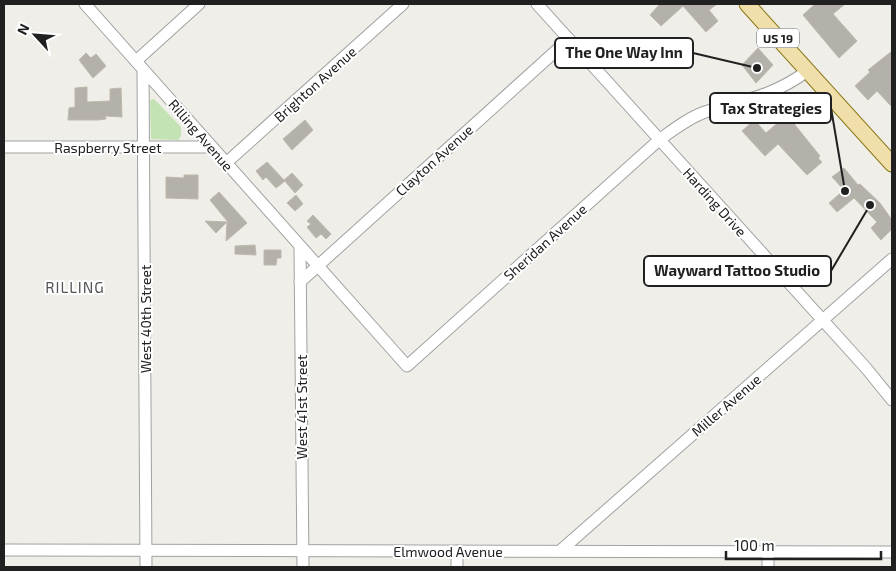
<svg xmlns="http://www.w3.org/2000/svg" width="896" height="571" viewBox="0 0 896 571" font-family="'Exo 2',sans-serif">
<rect width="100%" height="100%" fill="#efeee8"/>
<polygon fill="#c3e3b4" points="154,99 181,127 181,136 178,140 151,139 150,100"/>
<g fill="#b4b1ab" stroke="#bfb8ac">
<polygon points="660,4 717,4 709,10 718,21 706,32 683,6 661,26 650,15"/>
<polygon points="815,4 845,4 833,14 857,41 839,58 803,15"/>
<polygon points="758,48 773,65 756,83 742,65"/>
<polygon points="892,51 892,107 877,91 868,100 855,86 870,72 868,70"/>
<polygon points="86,53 91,58 96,54 106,66 93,78 79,60"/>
<polygon points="87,87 87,102 110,101 110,89 121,88 122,117 105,116 106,119 98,120 68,120 69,108 75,107 75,88"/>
<polygon points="787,115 820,156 818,158 822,162 807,175 778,144 765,156 742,131 752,122 755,124 757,123 766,133"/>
<polygon points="305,120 313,130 292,150 283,139"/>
<polygon points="267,162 285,181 276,188 266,177 263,180 256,171"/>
<polygon points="844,168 858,185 860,184 880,203 892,220 892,229 881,240 871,228 877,222 854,198 837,212 829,203 844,190 832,177"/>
<polygon points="292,173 303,185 295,193 284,180"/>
<polygon points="184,175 198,175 198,199 166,198 166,177 184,178"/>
<polygon points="219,192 247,223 226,241 227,222 216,233 205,221 228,222 210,200"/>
<polygon points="296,195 303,204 295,211 287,203"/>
<polygon points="313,215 331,234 326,239 321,234 316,238 307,227 311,224 307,221"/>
<polygon points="255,245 256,255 235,254 235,246"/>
<polygon points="264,250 281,250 281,258 277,258 276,265 264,265"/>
</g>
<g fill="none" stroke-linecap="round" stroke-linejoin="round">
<g stroke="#a1a1a1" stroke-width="13">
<g id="minor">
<path d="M85 4 407 366 659 140C673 130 688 118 705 112 742 101 776 95 807 71"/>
<polyline points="537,4 866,368 892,400"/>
<polyline points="136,61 199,4"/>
<polyline points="143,70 146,567"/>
<polyline points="4,147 212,147"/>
<polyline points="226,163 403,4"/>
<polyline points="300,247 303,567"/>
<polyline points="300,282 569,39"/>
<polyline points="4,550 892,552"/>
<polyline points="457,551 457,567"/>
<polyline points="560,551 892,259"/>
<polyline points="768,552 768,567"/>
</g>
</g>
<g stroke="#897713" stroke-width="17">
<polyline id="major" points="747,4 892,164"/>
</g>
<use href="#minor" stroke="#fff" stroke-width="11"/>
<use href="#major" stroke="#f1dfab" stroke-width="15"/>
</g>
<g text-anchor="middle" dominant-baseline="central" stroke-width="4" stroke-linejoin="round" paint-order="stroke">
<rect fill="#fff" stroke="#636363" stroke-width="1" x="757" y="28.5" width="42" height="19" rx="4"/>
<g font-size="12" font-weight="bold" fill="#202020">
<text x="778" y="38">US 19</text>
</g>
<g font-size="14" fill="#202020" stroke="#fff">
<text transform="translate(315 84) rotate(-42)">Brighton Avenue</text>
<text transform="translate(201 135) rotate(49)">Rilling Avenue</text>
<text x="108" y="147">Raspberry Street</text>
<text transform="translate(434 160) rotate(-42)">Clayton Avenue</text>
<text transform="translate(715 202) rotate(48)">Harding Drive</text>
<text transform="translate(545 242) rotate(-42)">Sheridan Avenue</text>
<text transform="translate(145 319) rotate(-90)">West 40th Street</text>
<text transform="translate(726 405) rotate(-41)">Miller Avenue</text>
<text transform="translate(301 407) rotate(-90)">West 41st Street</text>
<text x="448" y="551">Elmwood Avenue</text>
</g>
<g font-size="15" letter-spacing="1" fill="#535353" stroke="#fff">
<text x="75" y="287">RILLING</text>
</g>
</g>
<path fill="none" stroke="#202020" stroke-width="2" d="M757 68L693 53M845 191L831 108M870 205L831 271"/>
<g fill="#202020" stroke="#fff" stroke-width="2">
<circle cx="757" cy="68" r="5"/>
<circle cx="845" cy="191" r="5"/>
<circle cx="870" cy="205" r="5"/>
</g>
<g fill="#fff" stroke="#202020" stroke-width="2">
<rect x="555" y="38" width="138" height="30" rx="5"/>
<rect x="710" y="93" width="121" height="30" rx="5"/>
<rect x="644" y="256" width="187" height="30" rx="5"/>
</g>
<g font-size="15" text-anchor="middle" font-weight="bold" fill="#202020">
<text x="624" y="58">The One Way Inn</text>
<text x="771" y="114">Tax Strategies</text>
<text x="737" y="276">Wayward Tattoo Studio</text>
</g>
<rect width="896" height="571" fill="none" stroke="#202020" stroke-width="10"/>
<g transform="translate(35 35) rotate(296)" stroke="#ffffff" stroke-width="4" paint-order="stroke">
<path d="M0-4L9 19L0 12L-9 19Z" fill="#202020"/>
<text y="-8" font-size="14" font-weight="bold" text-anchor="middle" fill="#202020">N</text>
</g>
<path d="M726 551v8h155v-8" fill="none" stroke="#202020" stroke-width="2.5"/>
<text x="734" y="551" font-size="15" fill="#202020" stroke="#ffffff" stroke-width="4" paint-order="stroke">100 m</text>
</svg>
